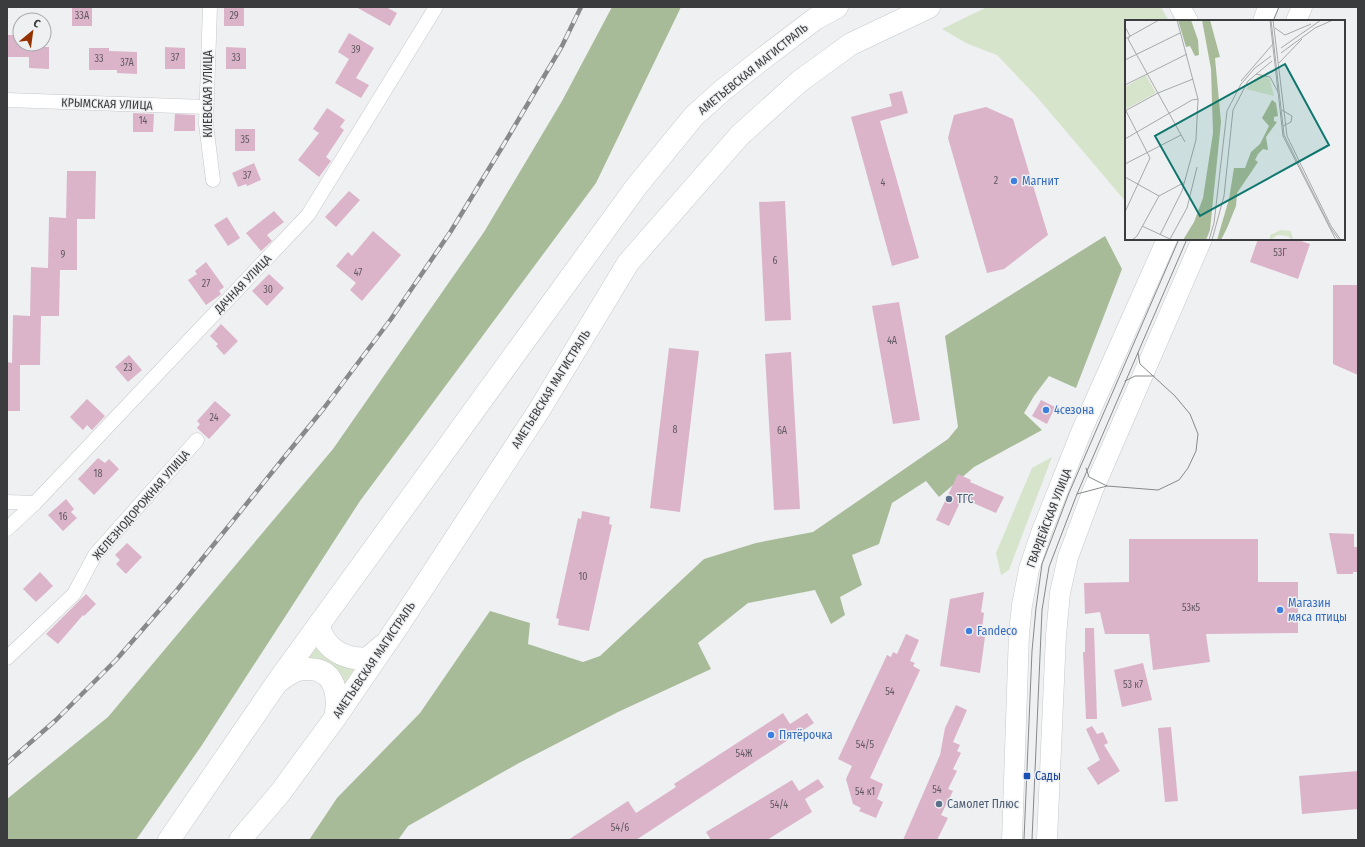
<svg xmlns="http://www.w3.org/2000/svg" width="1365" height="847" viewBox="0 0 1365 847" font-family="'Fira Sans Condensed',sans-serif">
<rect width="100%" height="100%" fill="#eef0f2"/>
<g fill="#d7e4cc">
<polygon points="987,7 1161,7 1169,21 1126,21 1126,202 1036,96 997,55 968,44 942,29"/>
<polygon points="1052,457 1009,570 1001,575 996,553 1032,468"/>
<polygon points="318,641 357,665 341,690 303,661"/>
</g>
<g fill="#a8bb98">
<polygon points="612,7 681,7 596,183 360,501 202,745 136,840 7,840 7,799 108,717 333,449 484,232 562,101"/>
<polygon points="1105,236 1122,269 1076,388 1049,376 1034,396 1024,413 1042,430 974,467 939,497 926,481 892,503 879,544 852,555 862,585 840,597 845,615 831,624 815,590 748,603 698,643 711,669 618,712 519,763 408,826 398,840 309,840 337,798 420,713 490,611 530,623 528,644 583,662 600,656 704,559 756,543 813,532 948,439 958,427 945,336"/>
</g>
<g fill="#dbb4ca">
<rect x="72" y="7" width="20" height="19"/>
<rect x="224" y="7" width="20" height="19"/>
<polygon points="356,7 386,7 397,13 390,26"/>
<polygon points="349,33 374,48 356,78 369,85 361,98 335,83 349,59 338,52"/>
<polygon points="7,35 20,35 21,47 49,47 49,69 29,68 29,57 7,57"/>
<polygon points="165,47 185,48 185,69 165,69"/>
<polygon points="226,47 246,48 246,69 226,69"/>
<polygon points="89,48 109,48 109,51 137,52 137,74 117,73 117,70 89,70"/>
<polygon points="902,91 908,113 880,121 919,258 892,266 851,117 892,106 889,94"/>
<polygon points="986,107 1013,119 1048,235 1004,269 987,273 948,138 954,115"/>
<polygon points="327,108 345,120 340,127 344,130 326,157 331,161 319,177 298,160 319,133 313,129"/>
<polygon points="133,113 154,114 153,132 133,132"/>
<polygon points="175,114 195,115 195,131 174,131"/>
<rect x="235" y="129" width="20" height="22"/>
<polygon points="254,163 261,180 247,186 246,184 238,187 232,173"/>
<polygon points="67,171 96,171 95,219 77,219 77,270 60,270 59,316 41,316 40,365 20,365 20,411 7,411 7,362 12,363 13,315 30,316 31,267 48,268 49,217 66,218"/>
<polygon points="349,191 360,200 336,227 325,217"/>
<polygon points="785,201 791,320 765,321 759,202"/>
<polygon points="274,211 284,222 267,235 272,241 261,251 246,233"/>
<polygon points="227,217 240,238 228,246 214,225"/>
<polygon points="373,231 401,255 362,301 350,290 356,283 336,266 348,252 352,256"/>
<polygon points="1258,239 1295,239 1310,244 1298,279 1250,262"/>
<polygon points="206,262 224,287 219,291 221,294 220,295 206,305 188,280 197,274 195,271"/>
<polygon points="269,274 284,288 267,306 252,291"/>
<polygon points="1333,285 1358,285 1358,375 1333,364"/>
<polygon points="899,302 920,420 893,424 872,306"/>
<polygon points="221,324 238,341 224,355 216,346 218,344 210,336"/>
<polygon points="669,348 699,351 680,512 650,508"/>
<polygon points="791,352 800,509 774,510 765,354"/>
<polygon points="129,355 142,370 128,382 115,367"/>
<polygon points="87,399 105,416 92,430 87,425 83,430 70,417"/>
<polygon points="1041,400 1055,407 1047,424 1032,416"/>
<polygon points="215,401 231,415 209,439 197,428 200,424 197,421"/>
<polygon points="98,458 105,463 109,459 119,469 94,495 78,479"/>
<polygon points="958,474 971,480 970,482 1004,497 996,513 962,498 949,526 936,520"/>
<polygon points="66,499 74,509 71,512 77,518 63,531 48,515"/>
<polygon points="582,511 610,517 609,524 612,525 589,631 558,625 559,619 556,618 578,518 581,519"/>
<polygon points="1329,533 1354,534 1354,547 1358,547 1358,572 1353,572 1353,574 1337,574"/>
<polygon points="1129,539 1258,539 1258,582 1298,582 1298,633 1206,634 1210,662 1153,670 1149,634 1105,634 1100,612 1085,614 1084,583 1129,582"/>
<polygon points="127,543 142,557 126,574 116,564 120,560 115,555"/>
<polygon points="40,572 53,586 36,602 23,589"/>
<polygon points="984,592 981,612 984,613 981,636 985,637 980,673 940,666 950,599"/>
<polygon points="86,594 96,604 84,616 83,615 58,644 46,634"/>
<polygon points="1085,628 1094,628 1097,719 1086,719 1083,652 1085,652"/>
<polygon points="906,634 919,640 910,661 915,663 913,666 920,670 870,778 883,784 877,799 883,802 876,818 859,811 861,808 853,804 846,779 852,766 838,759 887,655 891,657 893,652 897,654"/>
<polygon points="1143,663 1152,700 1122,707 1114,670"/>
<polygon points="956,705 967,710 953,742 960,745 957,751 961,753 953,769 957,771 948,789 953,791 941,815 948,818 937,840 903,840 940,755 945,728"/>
<polygon points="783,713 790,724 807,713 814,723 636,840 568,840 628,801 636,813 676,787 674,784"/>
<polygon points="1092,726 1097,734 1103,732 1108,743 1104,745 1120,771 1098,785 1087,768 1100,760 1086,729"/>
<polygon points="1171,727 1178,801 1165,802 1158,728"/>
<polygon points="1358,771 1358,809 1302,814 1299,776"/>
<polygon points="818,779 824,787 805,799 812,812 767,840 711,840 706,832 792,780 799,791"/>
</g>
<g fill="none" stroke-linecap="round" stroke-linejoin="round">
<g stroke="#c7c8cb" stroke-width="15">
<g id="street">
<polyline points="210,7 206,124 213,180"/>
<polyline points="7,100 206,107"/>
<polyline points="7,502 35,503"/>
<polyline points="7,529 35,503 308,215 436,7"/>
<polyline points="7,658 74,594 95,555 197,440"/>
</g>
</g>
<g stroke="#c7c8cb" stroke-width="21">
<g id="secondary">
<polyline points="1180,7 1188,21"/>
<polyline points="1263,21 1268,7"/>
<polyline points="1296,21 1302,7"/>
<polyline points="1012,840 1019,633 1022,605 1029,569 1041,533 1082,430 1167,239"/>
<polyline points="1047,840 1056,635 1060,593 1068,557 1093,490 1202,239"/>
</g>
</g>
<g stroke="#c7c8cb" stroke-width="23">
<g id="primary">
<path d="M319 625C323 648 345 661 368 658L382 646"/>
<path d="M279 681C285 677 291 672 298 670 304 668 311 669 317 670 337 675 339 701 335 718"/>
<polyline points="169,840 278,681 636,187 694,116 723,90 761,60 815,19 837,7"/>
<polyline points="240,840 280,793 335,718 398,626 538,412 628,263 740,135 800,81 851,44 929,7"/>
</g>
</g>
<use href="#street" stroke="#fff" stroke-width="14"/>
<use href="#secondary" stroke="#fff" stroke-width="20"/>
<use href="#primary" stroke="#fff" stroke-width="22"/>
<g stroke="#87898a" stroke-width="1">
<polyline points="1273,21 1279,7"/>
<polyline points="1125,381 1135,376 1154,376"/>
<polyline points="1086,468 1089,477 1107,486"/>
<polyline points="1077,494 1107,486 1158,490 1179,480 1188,468 1196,451 1198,434 1190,414 1175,396 1140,364 1138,353"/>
<polyline points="1024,840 1032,651 1036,608 1042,564 1069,493 1179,239"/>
<polyline points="1032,840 1042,610 1049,567 1077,494 1187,239"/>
</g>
<g stroke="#87898a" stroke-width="4.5">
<polyline id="rail" points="7,763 56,720 116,660 177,590 324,408 391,319 451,231 504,144 562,46 581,7"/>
</g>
<use href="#rail" stroke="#eef0f2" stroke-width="3" stroke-dasharray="9" stroke-linecap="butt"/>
</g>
<g fill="#3f7fe0" stroke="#eef0f2" stroke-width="1.5">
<circle cx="1014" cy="181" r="4"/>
<circle cx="1046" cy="410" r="4"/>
<circle cx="1280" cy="610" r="4"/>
<circle cx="969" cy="631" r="4"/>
<circle cx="771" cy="735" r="4"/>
</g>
<g fill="#5c6f8a" stroke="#eef0f2" stroke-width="1.5">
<circle cx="949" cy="499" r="4"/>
<circle cx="939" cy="804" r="4"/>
</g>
<rect fill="#1a4fb4" stroke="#eef0f2" stroke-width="1.5" x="1023" y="772" width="8" height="8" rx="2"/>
<g text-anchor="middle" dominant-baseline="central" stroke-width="3" stroke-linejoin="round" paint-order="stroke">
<g font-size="10" fill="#635a60">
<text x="82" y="16">33А</text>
<text x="234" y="16">29</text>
<text x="356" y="50">39</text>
<text x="175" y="58">37</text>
<text x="236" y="58">33</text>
<text x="99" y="59">33</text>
<text x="127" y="63">37А</text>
<text x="143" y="121">14</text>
<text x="245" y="140">35</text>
<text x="247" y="176">37</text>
<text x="996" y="181">2</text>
<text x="883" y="183">4</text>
<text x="1280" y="253">53Г</text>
<text x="63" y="255">9</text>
<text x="775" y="261">6</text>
<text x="358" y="273">47</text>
<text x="206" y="284">27</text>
<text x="268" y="290">30</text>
<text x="892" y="341">4А</text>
<text x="128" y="368">23</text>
<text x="214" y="418">24</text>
<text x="675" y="430">8</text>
<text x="782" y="431">6А</text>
<text x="98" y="474">18</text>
<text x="63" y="517">16</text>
<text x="583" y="577">10</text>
<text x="1191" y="608">53к5</text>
<text x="1133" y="685">53 к7</text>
<text x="890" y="692">54</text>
<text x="865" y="745">54/5</text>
<text x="744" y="754">54Ж</text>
<text x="937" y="790">54</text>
<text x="865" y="792">54 к1</text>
<text x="779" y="805">54/4</text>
<text x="620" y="828">54/6</text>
</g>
<g font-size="12" fill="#3b3c3d" stroke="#eef0f2">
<text transform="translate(753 69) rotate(-39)">АМЕТЬЕВСКАЯ МАГИСТРАЛЬ</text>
<text transform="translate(208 94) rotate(-90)">КИЕВСКАЯ УЛИЦА</text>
<text transform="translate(107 104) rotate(2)">КРЫМСКАЯ УЛИЦА</text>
<text transform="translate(243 284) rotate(-46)">ДАЧНАЯ УЛИЦА</text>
<text transform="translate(551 389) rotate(-58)">АМЕТЬЕВСКАЯ МАГИСТРАЛЬ</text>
<text transform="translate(141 505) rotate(-49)">ЖЕЛЕЗНОДОРОЖНАЯ УЛИЦА</text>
<text transform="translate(1049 518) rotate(-69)">ГВАРДЕЙСКАЯ УЛИЦА</text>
<text transform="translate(374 660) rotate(-56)">АМЕТЬЕВСКАЯ МАГИСТРАЛЬ</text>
</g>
<g font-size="12" fill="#366cbe" stroke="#eef0f2" text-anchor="start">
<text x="1022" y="181">Магнит</text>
<text x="1054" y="410">4сезона</text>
<text x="1288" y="603">Магазин<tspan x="1288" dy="14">мяса птицы</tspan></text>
<text x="977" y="631">Fandeco</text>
<text x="779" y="735">Пятёрочка</text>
</g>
<g font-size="12" fill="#4e5e75" stroke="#eef0f2" text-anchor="start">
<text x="957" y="499">ТГС</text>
<text x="947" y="804">Самолет Плюс</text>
</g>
<g font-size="12" fill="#164399" stroke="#eef0f2" text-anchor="start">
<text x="1035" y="776">Сады</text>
</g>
</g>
<g transform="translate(1125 20)">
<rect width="220" height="220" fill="#eef0f2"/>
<path d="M21 55 31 73 1 89 0 67ZM140 55 145 60 149 76 121 69 133 56ZM156 210 166 211 168 220 162 216 153 215 145 220V215Z" fill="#d7e4cc"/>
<path d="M53 0H66L73 20 74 35 70 36 65 26 61 27ZM77 0H85L95 37 90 38 96 102 85 210 81 220H58L69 202 78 178 88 113 86 49ZM147 80 151 83 153 96 149 97V101L152 102 141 117 143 130 138 129 133 134 130 140 133 142 112 173 111 186 102 208 96 220H92L104 179 109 148H120L126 132 135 124 144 106 137 98Z" fill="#a8bb98"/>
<path fill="none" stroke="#a6a8aa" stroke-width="1" d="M145 0 158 116 211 220M146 0 159 115 205 207 214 220M148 0 162 116 206 206 216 220M0 7 5 16 3 19 60 122M150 8 160 15 186 4M0 19 34 0M156 28 196 0M156 33 190 8 208 0M0 40 55 13M154 43 177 19M131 54 145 57 153 72M116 61 147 25M0 65 62 34M0 89 25 138 0 192M157 90 167 96 166 102 158 106M0 91 33 73 68 59M0 119 67 80 73 79M0 144 56 115M0 157 34 176M17 206 45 219 62 188 72 147M35 215 57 171 71 120 73 79 52 0M7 220 12 216 34 176 60 162M84 220 89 203 102 91 116 64 130 48 146 36M87 220 99 176 108 90 123 61 147 41"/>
<path fill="#0f766e" fill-opacity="0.15" stroke="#0f766e" stroke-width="2" d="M160 44 204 125 75 196 30 116Z"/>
<rect width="220" height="220" fill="none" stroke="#3b3c3d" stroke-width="2"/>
</g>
<rect width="1365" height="847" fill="none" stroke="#3b3c3d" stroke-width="16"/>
<g transform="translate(32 32) rotate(29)"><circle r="19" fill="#eef0f2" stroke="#a6a8aa"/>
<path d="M0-3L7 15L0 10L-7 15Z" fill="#953001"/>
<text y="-6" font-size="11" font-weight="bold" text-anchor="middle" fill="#3b3c3d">С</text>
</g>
</svg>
